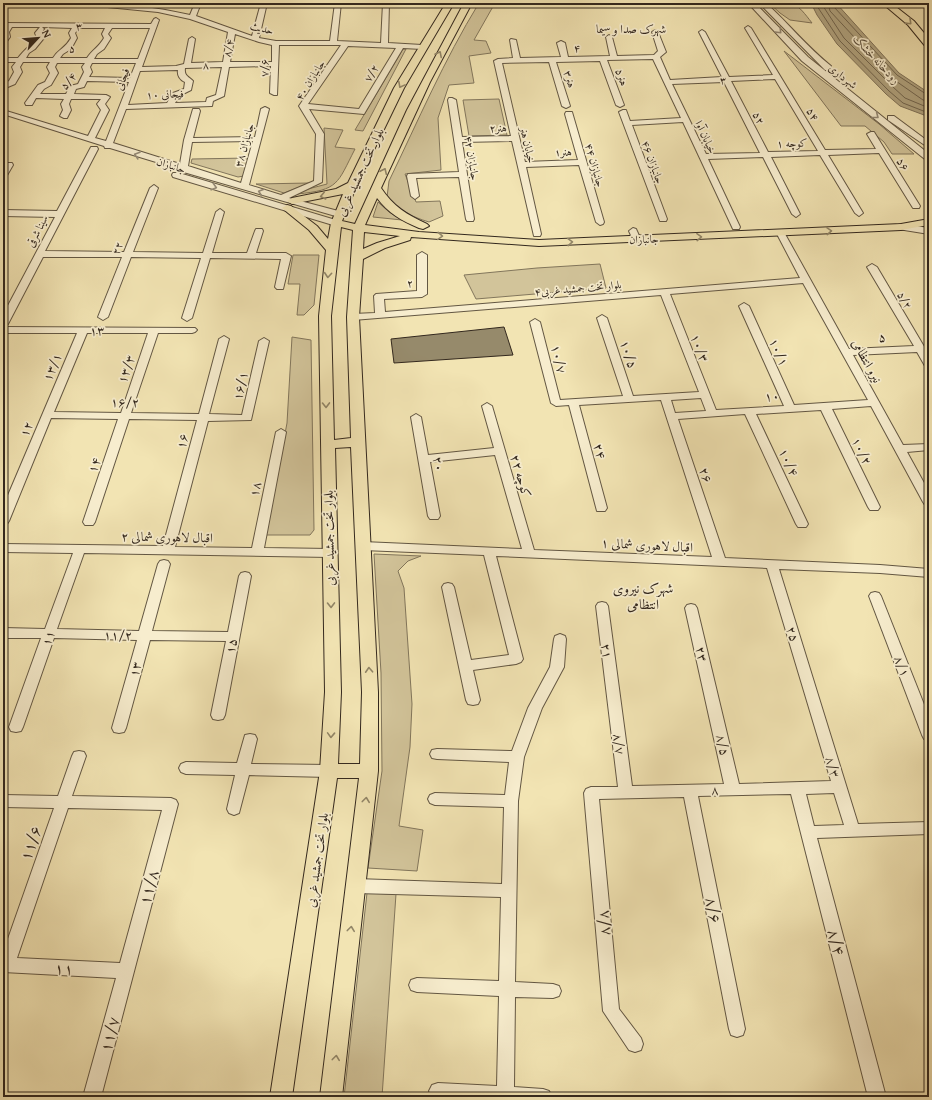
<svg xmlns="http://www.w3.org/2000/svg" width="932" height="1100" viewBox="0 0 932 1100" font-family="'Gentium Book Plus',Amiri,serif">
<rect width="100%" height="100%" fill="#f2e4b3"/>
<filter id="stains"><feTurbulence type="fractalNoise" baseFrequency=".005" numOctaves="4"/><feColorMatrix values="0 0 0 0 .2 0 0 0 0 .09 0 0 0 0 .02 0 0 0 .5 -.17"/></filter>
<radialGradient id="worn" r=".72"><stop offset=".6" stop-color="#630" stop-opacity="0"/><stop offset="1" stop-color="#630" stop-opacity=".3"/></radialGradient>
<g fill="#d2c49a" stroke="#82765c">
<path d="M479 3H495L474 40 486 41 491 53 469 56 474 83 449 85 438 118 441 170 405 174 416 202 440 201 443 216 429 222C412 217 399 210 387 197L389 181C418 121 444 60 479 3Z"/>
<path d="M769 3C796 3 796 2 812 23L790 20 780 13Z"/>
<polygon points="403,49 406,49 363,131 355,130"/>
<polygon points="784,51 879,124 914,154 892,154 884,142 865,126 841,126"/>
<polygon points="499,99 507,135 469,136 463,100"/>
<path d="M324 128 343 130 335 147 355 149C337 184 339 190 297 194L308 189 327 184Z"/>
<polygon points="248,158 244,176 238,177 191,163 192,159"/>
<polygon points="310,183 284,193 256,184"/>
<polygon points="378,202 389,212 402,220 373,217"/>
<polygon points="293,255 319,255 314,305 304,315 297,315 300,284 288,284"/>
<polygon points="600,264 606,288 476,299 464,275 537,268"/>
<polygon points="292,337 311,340 314,530 310,535 266,535 287,423"/>
<polygon points="374,554 421,556 408,561 398,571 404,588 412,704 410,747 399,826 423,830 417,871 368,868 382,771 381,673"/>
<polygon points="367,893 396,894 382,1097 344,1097"/>
</g>
<polygon fill="#b1a480" stroke="#7f7259" points="811,3 836,3 899,73 929,93 929,122 924,115 900,106 886,94 837,44 817,15"/>
<g fill="none" stroke-linecap="round" stroke-linejoin="round">
<g stroke="#72664f" stroke-width="1">
<polyline points="815,3 840,41 889,91 903,103 926,112 929,115"/>
<polyline points="821,3 844,38 893,87 905,98 929,108"/>
<polyline points="828,3 830,11 893,79 923,100 929,101"/>
<polyline points="833,3 834,7 897,75 929,96"/>
</g>
</g>
<polygon fill="#968a6b" stroke="#33281e" points="504,327 513,355 394,363 391,339"/>
<g fill="none" stroke-linecap="round" stroke-linejoin="round">
<g stroke="#635743" stroke-width="2">
<g id="minor">
<path d="M84 3C120 3 155 7 190 15L195 3H201L196 16 252 36 261 3H267L259 38 276 41H330L335 3H341L337 41 381 43 383 3H389L388 43 422 45 426 47 422 49 403 48 364 114 309 109 324 134 322 182 289 198 342 212 343 214 339 217 180 171 179 169 110 148H105L104 146 3 114V110L88 136 101 110 97 104 101 99H71L69 104 71 110 67 118H64L60 116 63 110 61 104 64 99 36 98 32 105H26L25 103 38 85 45 82 50 73 47 67 50 62H23L20 67 22 72 15 84 3 89V84L9 81 14 72 12 67 16 62H3V58H18C24 50 31 45 37 38L35 33 40 27H12L9 32 10 37 5 44 3 45V30L6 27H3V23L151 24 154 19 156 18 159 20 142 67 176 66 184 64 189 39 192 37 195 39 191 63 223 62 228 32 190 19 158 12 87 5ZM42 27 72 28 69 33 71 38C65 49 59 48 53 58H26L29 53 35 49 44 38 41 33 44 29ZM79 28H105L102 34 104 38C99 47 92 50 87 58H60L63 54 71 49 77 38 75 33ZM112 28H150L138 59H94L97 54 104 49 111 38 108 34ZM235 34 259 42 272 45V62H230ZM279 45H341L299 106 316 134 314 181 281 195 249 185 269 109 265 107 261 109 255 137 193 138 200 111 199 109H193L184 140 180 164 113 143 126 109 212 106 213 101 224 96 229 67 271 66 270 93 274 95H277ZM348 46 396 48 359 109 308 104ZM57 63H85L82 67 84 72 78 84 70 86 66 94H40L44 89 51 85 58 73 55 67ZM92 63H136L130 78 89 77 92 72 90 67ZM222 67 216 95 207 98 206 102 175 103 179 96 191 90 193 81C188 76 184 76 185 68ZM178 70C177 75 180 80 185 82L184 89 173 93 167 103 128 105 140 71ZM87 81 129 82 106 141 95 138 109 110 105 104 110 97 106 95 74 94 76 89 84 87ZM253 141 241 183 188 166 192 142Z"/>
<polygon points="748,3 755,3 808,57 929,154 929,160 926,160 802,61"/>
<path d="M760 3H766C788 23 807 47 831 66V70H825L761 5Z"/>
<path d="M748 26 751 28 825 150 876 149 867 134 871 132H874L920 206 919 208H913L879 153 828 155 863 213 859 216 855 213 820 155 771 157 800 214 796 217 792 214 763 157 708 159 740 227 739 229H733L683 122 632 125 667 219 666 221H660L619 112 623 110H626L630 121 681 118 653 59 607 60 624 105 620 107 616 105 600 61 556 62 570 106 566 108 562 106 549 62 502 63 525 162 578 160 565 114 566 112H572L604 222 603 224 600 225 596 222 579 165 526 167 541 234 540 236H534L512 141 462 142 474 219 473 221H467L466 219 459 177 416 178 419 196 415 199 411 196 407 176 408 174 459 172 448 100 449 98H452L456 100 462 137 511 136 494 61 498 59 513 58 510 40 511 39 516 40 520 58 561 57 557 43 561 41 565 43 568 57 610 56 606 37 609 35 612 37 617 56 654 55 658 51 652 32 655 30 658 32 666 52 660 57 670 80 722 77 699 32 702 30 705 32 729 77 773 75 745 28ZM775 79 818 151 768 152 731 81ZM724 82 760 153 706 154 672 84Z"/>
<polygon points="888,116 894,116 929,142 929,148 888,120"/>
<polygon points="91,147 97,147 98,149 45,251 124,252 150,188 154,185 158,188 133,252 203,253 216,212 220,209 224,212 212,253 247,253 255,231 256,229 262,229 263,231 256,253 286,253 291,256 283,289 277,289 275,287 281,259 210,258 192,318 187,321 182,318 201,258 131,257 108,317 103,320 98,317 122,257 43,257 8,324 3,327 3,315 55,217 3,216 3,210 57,211"/>
<polygon points="6,163 12,163 13,165 6,177 3,177 3,168"/>
<polygon points="173,173 179,173 339,221 340,223 336,226 333,225 173,177 172,175"/>
<polygon points="901,224 929,228 929,234 898,229 897,227 898,225"/>
<polygon points="633,228 636,229 641,240 640,242 634,242 629,231"/>
<path d="M781 231 785 234 849 349 914 346 867 267 872 264 877 267 929 355V367L925 366 917 352 853 355 903 445 929 444V450L907 452 929 492V506L925 505 923 502 871 406 832 409 880 507 878 510H870L868 507 821 410 756 414 808 524 806 527H798L796 524 745 414 678 419 725 558 880 565 929 569V577L880 573 779 569 858 824 929 822V834L817 838 886 1097H868L791 794 698 796 745 1029 743 1035 737 1037 731 1035 729 1029 684 797 599 799 619 1009 641 1038 643 1044 641 1050 635 1052 629 1050 603 1011 584 793 586 789 591 787H618L596 606 598 603 602 602 606 603 608 606 632 786 724 784 685 608 687 605 691 604 695 605 697 608 739 784 831 781 767 568 496 556 523 659 521 662 516 664 473 670 480 700 478 704 473 705 468 704 466 700 442 587 444 584 448 583 452 584 454 587 471 660 509 655 484 555 363 550 359 549 357 546 359 543 363 542 522 549 495 455 430 462 440 516 438 519H430L428 516 411 417 416 414 421 417 428 455 494 448 482 406 487 403 492 406 534 550 712 557 661 400 579 405 607 508 605 511H597L569 405 556 406 551 403 530 322 535 319 540 322 560 400 623 396 597 318 602 315 607 318 633 396 699 392 661 295 353 320 348 317 353 314 375 313 374 296 376 294 417 291V255L422 252 427 255V294L422 297 384 299 385 312 800 278 777 234ZM803 283 868 400 794 405 749 306 744 303 739 306 784 406 716 410 670 294ZM701 398 706 411 675 413 671 400ZM834 793 844 825 814 826 806 794Z"/>
<path d="M3 327 195 328 197 330 195 332 192 333H158L131 413 199 414 219 339 224 336 229 339 209 414 242 415 259 341 264 338 269 341 251 420 208 421 175 547 252 548 276 432 281 429 286 432 264 548 330 549 334 550 336 553 334 556 330 557 84 553 57 629 139 631 158 564 160 561 164 560 168 561 170 564 152 631 228 632 239 576 241 573 245 572 249 573 251 576 225 715 223 719 218 720 213 719 211 715 226 641 150 640 126 728 124 732 119 733 114 732 112 728 137 640 54 638 23 727 21 731 16 732 11 731 9 727 41 638H3V628L45 629 73 553 3 552V544L163 546 197 420 129 419 95 522 93 525H85L83 522 118 419 51 418 9 521 7 524 3 525V507L77 333H3ZM87 333H148L121 413 54 412Z"/>
<polygon points="875,592 879,593 881,596 929,717 929,740 924,739 922,735 869,596 871,593"/>
<polygon points="560,634 565,636 566,639 564,667 542,708 524,757 518,801 515,982 553,984 559,986 561,991 559,996 553,998 515,997 514,1087 543,1089 549,1091 552,1097 432,1097 429,1091 432,1085 438,1083 497,1086 499,996 417,992 411,990 409,985 411,980 417,978 499,981 501,897 356,893 351,891 348,886 351,881 356,879 502,884 504,807 435,805 430,803 428,799 430,795 435,793 505,795 509,762 437,759 432,758 430,754 432,750 437,749 512,751 528,708 550,667 554,639 555,636"/>
<polygon points="250,734 255,735 257,739 251,764 329,765 334,767 336,771 334,775 329,777 249,775 239,813 234,815 229,813 227,809 235,775 186,774 181,772 179,768 181,764 186,762 237,763 245,735"/>
<path d="M79 751 84 752 86 756 72 796 171 798 176 800 178 804 101 1097H83L116 978 3 972V953L54 808 3 807V795L58 796 72 756 74 752ZM68 808 162 810 120 963 17 958Z"/>
</g>
</g>
<g stroke="#33281e" stroke-width="2">
<g id="major">
<path d="M446 3H454L404 88 357 185 342 221 355 224 407 110 464 3H472L430 82 381 188C393 206 407 215 427 224L429 226 423 229 419 228C402 221 388 213 377 198L365 225 419 232 539 240 901 224 929 219V225L901 230 539 246 411 237 410 240 385 248 363 259 359 317 378 692V771L342 1097H320L359 778H337L292 1097H270L320 771 325 692 319 316 326 250 309 230 282 208 287 205 291 206 317 226 328 239 331 223 343 194 292 204 287 201 292 198 336 189 348 183 394 88ZM341 227 353 230 347 317 351 438 334 440 331 316ZM364 232 400 236 377 243 363 249ZM351 447 362 692 360 764H338L341 692 335 448Z"/>
<polygon points="882,3 891,3 914,21 929,39 929,48 926,47 908,25"/>
</g>
</g>
<use href="#minor" fill="#f7edce" fill-rule="evenodd"/>
<use href="#major" fill="#f2e4b3" fill-rule="evenodd"/>
</g>
<defs><path id="oneway-chevron" d="M-2-3.5L2.5 0L-2 3.5" fill="none" stroke-width="1.6" stroke-linecap="round" stroke-linejoin="round"/></defs>
<g stroke="#928668">
<use href="#oneway-chevron" transform="translate(909 22) rotate(44)"/>
<use href="#oneway-chevron" transform="translate(439 54) rotate(-63)"/>
<use href="#oneway-chevron" transform="translate(401 85) rotate(118)"/>
<use href="#oneway-chevron" transform="translate(384 171) rotate(-65)"/>
<use href="#oneway-chevron" transform="translate(323 196) rotate(168)"/>
<use href="#oneway-chevron" transform="translate(829 231) rotate(-3)"/>
<use href="#oneway-chevron" transform="translate(440 236) rotate(4)"/>
<use href="#oneway-chevron" transform="translate(699 237) rotate(-2)"/>
<use href="#oneway-chevron" transform="translate(570 242) rotate(-2)"/>
<use href="#oneway-chevron" transform="translate(328 275) rotate(95)"/>
<use href="#oneway-chevron" transform="translate(326 405) rotate(89)"/>
<use href="#oneway-chevron" transform="translate(331 605) rotate(89)"/>
<use href="#oneway-chevron" transform="translate(369 670) rotate(-93)"/>
<use href="#oneway-chevron" transform="translate(331 735) rotate(92)"/>
<use href="#oneway-chevron" transform="translate(366 800) rotate(-83)"/>
<use href="#oneway-chevron" transform="translate(351 929) rotate(-83)"/>
<use href="#oneway-chevron" transform="translate(336 1058) rotate(-83)"/>
</g>
<g stroke="#958a76">
<use href="#oneway-chevron" transform="translate(779 31) rotate(46)"/>
<use href="#oneway-chevron" transform="translate(876 116) rotate(38)"/>
<use href="#oneway-chevron" transform="translate(137 155) rotate(-163)"/>
<use href="#oneway-chevron" transform="translate(214 187) rotate(16)"/>
<use href="#oneway-chevron" transform="translate(261 192) rotate(-162)"/>
</g>
<g text-anchor="middle" dominant-baseline="central" stroke-width="3.5" stroke-linejoin="round" paint-order="stroke">
<g font-size="11" fill="#33281e" stroke="#f7edce">
<text x="79" y="26">۳</text>
<text transform="translate(262 28) rotate(14)">حدیث</text>
<text x="72" y="48">۵</text>
<text transform="translate(228 48) rotate(-78)">۸/۴</text>
<text transform="translate(577 48) rotate(-1)">۴</text>
<text transform="translate(206 65) rotate(-1)">۸</text>
<text transform="translate(264 68) rotate(-88)">۷/۶</text>
<text transform="translate(371 73) rotate(-59)">۷/۲</text>
<text transform="translate(843 76) rotate(38)">شهرداری</text>
<text transform="translate(622 77) rotate(69)">هنر۵</text>
<text transform="translate(122 79) rotate(-69)">فیجانی</text>
<text transform="translate(570 79) rotate(74)">هنر۳</text>
<text transform="translate(310 80) rotate(-58)">۴۰ جانبازان</text>
<text transform="translate(723 80) rotate(-2)">۳</text>
<text transform="translate(68 81) rotate(-50)">۵/۴</text>
<text transform="translate(165 94) rotate(-2)">فیجانی ۱۰</text>
<text transform="translate(813 114) rotate(59)">۵۴</text>
<text transform="translate(759 118) rotate(63)">۵۲</text>
<text transform="translate(498 128) rotate(-2)">هنر۲</text>
<text transform="translate(706 137) rotate(65)">خیابان آوا</text>
<text transform="translate(792 143) rotate(-2)">کوچه ۱</text>
<text transform="translate(244 145) rotate(-74)">۳۸ جانبازان</text>
<text transform="translate(528 145) rotate(77)">خیابان هنر</text>
<text transform="translate(563 152) rotate(-2)">هنر۱</text>
<text transform="translate(472 158) rotate(81)">۴۲ جانبازان</text>
<text transform="translate(653 162) rotate(70)">۴۶ جانبازان</text>
<text transform="translate(903 164) rotate(57)">۵۶</text>
<text transform="translate(171 165) rotate(17)">جانبازان</text>
<text transform="translate(595 165) rotate(74)">۴۴ جانبازان</text>
<text transform="translate(37 231) rotate(-63)">سینا شرقی</text>
<text transform="translate(644 239) rotate(-2)">جانبازان</text>
<text transform="translate(117 248) rotate(-69)">۲۲</text>
<text transform="translate(410 283) rotate(-2)">۲</text>
<text transform="translate(578 288) rotate(-5)">بلوار تخت جمشید غربی۴</text>
<text transform="translate(905 300) rotate(60)">۵/۲</text>
</g>
<g font-size="12" fill="#33281e" stroke="#f7edce">
<text x="631" y="28">شهرک صدا و سیما</text>
</g>
<g font-size="12" font-style="italic" fill="#594d3b" stroke="#f7edce">
<text transform="translate(877 59) rotate(47)">رودخانه خشک</text>
</g>
<g font-size="13" fill="#33281e" stroke="#f7edce">
<text transform="translate(360 172) rotate(-65)">بلوار تخت جمشید غربی</text>
<text x="97" y="330">۱۳</text>
<text transform="translate(882 337) rotate(-3)">۵</text>
<text transform="translate(700 348) rotate(69)">۱۰/۳</text>
<text transform="translate(779 352) rotate(66)">۱۰/۱</text>
<text transform="translate(629 354) rotate(72)">۱۰/۵</text>
<text transform="translate(559 359) rotate(76)">۱۰/۷</text>
<text transform="translate(867 361) rotate(61)">نیرو انتظامی</text>
<text transform="translate(52 367) rotate(-67)">۱۳/۱</text>
<text transform="translate(126 369) rotate(-71)">۱۳/۳</text>
<text transform="translate(240 386) rotate(-77)">۱۶/۱</text>
<text transform="translate(772 396) rotate(-4)">۱۰</text>
<text transform="translate(125 402) rotate(1)">۱۶/۲</text>
<text transform="translate(26 429) rotate(-67)">۱۲</text>
<text transform="translate(182 441) rotate(-75)">۱۶</text>
<text transform="translate(600 451) rotate(75)">۲۴</text>
<text transform="translate(862 451) rotate(64)">۱۰/۲</text>
<text transform="translate(789 462) rotate(65)">۱۰/۴</text>
<text transform="translate(439 464) rotate(80)">۲۰</text>
<text transform="translate(94 465) rotate(-71)">۱۴</text>
<text transform="translate(706 475) rotate(71)">۲۶</text>
<text transform="translate(521 476) rotate(74)">کوچه ۲۲</text>
<text transform="translate(255 489) rotate(-78)">۱۸</text>
<text transform="translate(167 537) rotate(1)">اقبال لاهوری شمالی ۲</text>
<text transform="translate(329 538) rotate(-91)">بلوار تخت جمشید غربی</text>
<text transform="translate(647 545) rotate(3)">اقبال لاهوری شمالی ۱</text>
<text transform="translate(793 634) rotate(73)">۲۵</text>
<text transform="translate(118 635) rotate(1)">۱۱/۲</text>
<text transform="translate(48 638) rotate(-70)">۱۱</text>
<text transform="translate(231 646) rotate(-79)">۱۵</text>
<text transform="translate(607 651) rotate(83)">۲۱</text>
<text transform="translate(702 654) rotate(77)">۲۳</text>
<text transform="translate(902 666) rotate(69)">۸/۱</text>
<text transform="translate(135 669) rotate(-75)">۱۳</text>
<text transform="translate(619 744) rotate(83)">۸/۷</text>
<text transform="translate(723 745) rotate(77)">۸/۵</text>
<text transform="translate(833 767) rotate(73)">۸/۳</text>
<text transform="translate(715 790) rotate(-1)">۸</text>
<text transform="translate(317 860) rotate(-82)">بلوار تخت جمشید غربی</text>
</g>
<g font-size="14" fill="#33281e" stroke="#f7edce">
<text x="643" y="588">شهرک نیروی<tspan x="643" dy="16">انتظامی</tspan></text>
</g>
<g font-size="16" fill="#33281e" stroke="#f7edce">
<text transform="translate(30 843) rotate(-71)">۱۱/۶</text>
<text transform="translate(148 887) rotate(-75)">۱۱/۸</text>
<text transform="translate(714 910) rotate(79)">۸/۶</text>
<text transform="translate(603 923) rotate(-95)">۸/۸</text>
<text transform="translate(837 942) rotate(75)">۸/۴</text>
<text transform="translate(64 968) rotate(3)">۱۱</text>
<text transform="translate(109 1034) rotate(-75)">۱۱/۷</text>
</g>
</g>
<rect width="932" height="1100" fill="none" stroke="#f2e4b3" stroke-width="16"/>
<rect x="4" y="4" width="924" height="1092" fill="none" stroke="#33281e" stroke-width="2"/>
<rect x="8" y="8" width="916" height="1084" fill="none" stroke="#33281e"/>
<g transform="translate(38 38) rotate(64)" stroke="#f7edce" stroke-width="3" paint-order="stroke">
<path d="M0-3L7 15L0 10L-7 15Z" fill="#33281e"/>
<text y="-6" font-size="11" font-weight="bold" text-anchor="middle" fill="#33281e">N</text>
</g>
<rect width="100%" height="100%" filter="url(#stains)"/>
<rect width="100%" height="100%" fill="url(#worn)"/>
</svg>
